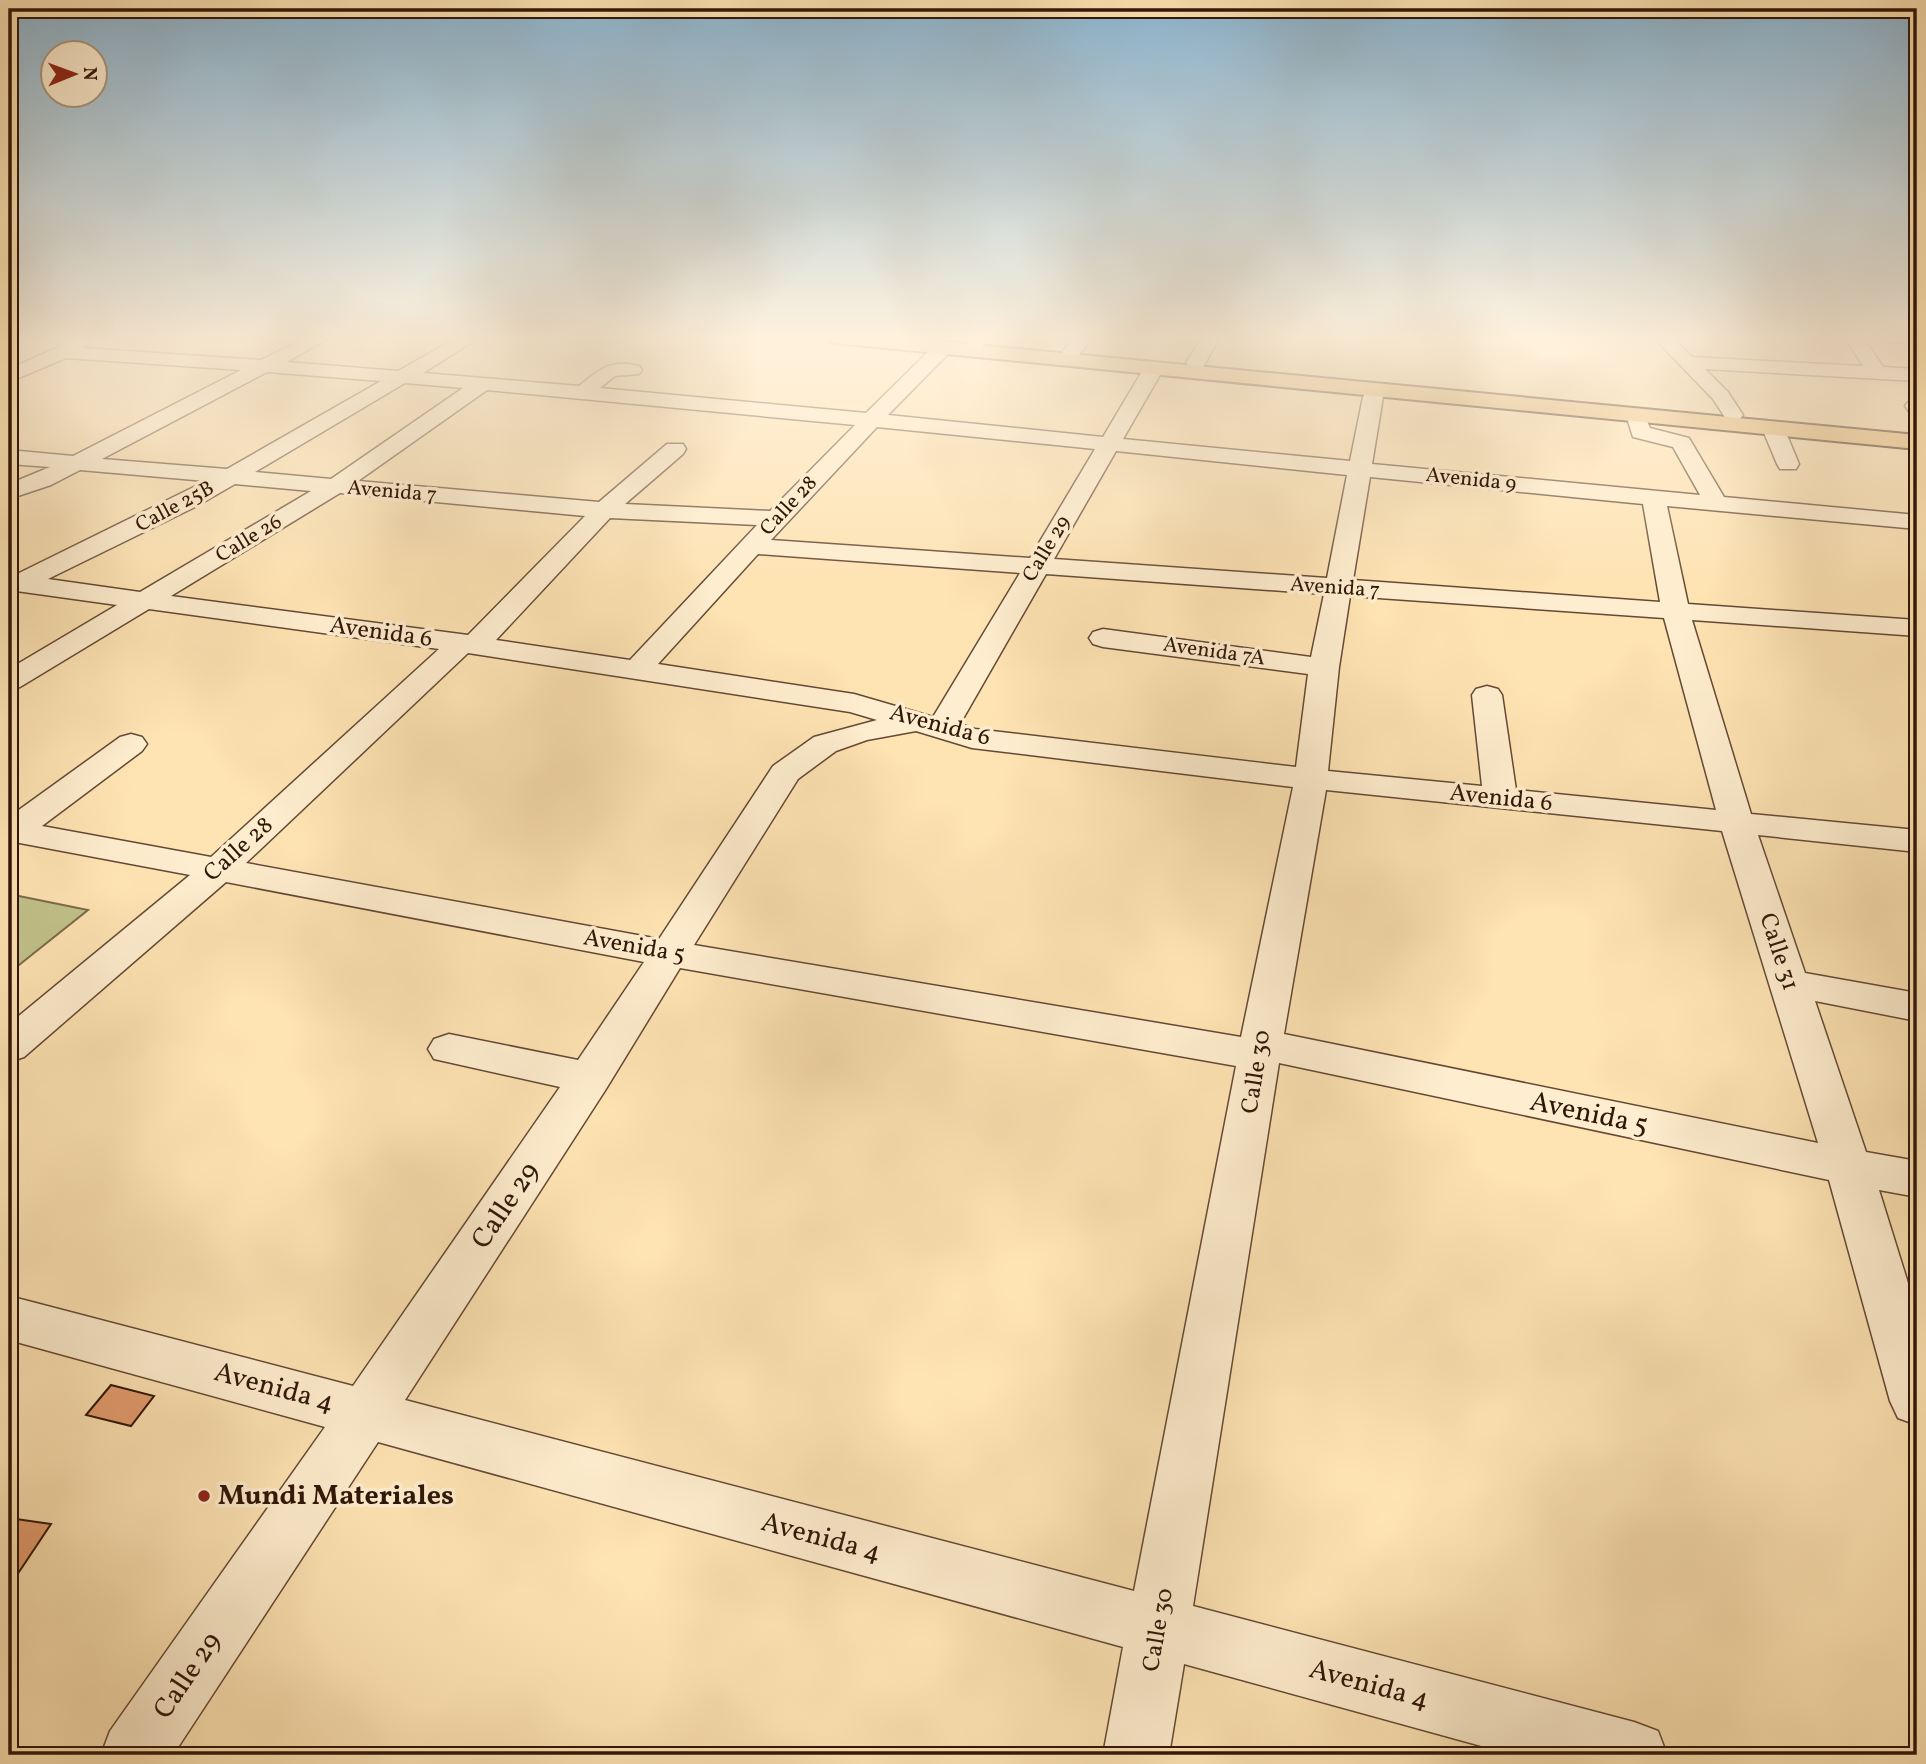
<svg xmlns="http://www.w3.org/2000/svg" width="1926" height="1764" viewBox="0 0 1926 1764" font-family="Vollkorn,serif">
<rect width="100%" height="100%" fill="#fee3b3"/>
<filter id="stains"><feTurbulence type="fractalNoise" baseFrequency=".00286" numOctaves="4"/><feColorMatrix values="0 0 0 0 .2 0 0 0 0 .09 0 0 0 0 .02 0 0 0 .5 -.17"/></filter>
<radialGradient id="worn" r=".72"><stop offset=".6" stop-color="#630" stop-opacity="0"/><stop offset="1" stop-color="#630" stop-opacity=".3"/></radialGradient>
<polygon fill="#c2c38b" stroke="#7a6c4a" stroke-width="2" points="9,894 88,910 9,973"/>
<g fill="#e49d6f" stroke="#311609" stroke-width="2">
<polygon points="111,1385 154,1396 131,1426 86,1415"/>
<polygon points="9,1518 51,1524 9,1587"/>
</g>
<g fill="none" stroke-linecap="round" stroke-linejoin="round">
<g stroke="#644934" stroke-width="3">
<g id="minor">
<path d="M74 337H91L89 343 82 348 261 360 307 337H330L287 362 398 371 458 337H480L423 373 579 386C600 369 610 359 639 366L642 370 639 374 615 376 600 388 866 413 937 343 944 341 953 347 951 351 888 415 1103 437 1144 368 1154 362 1164 368 1123 439 1350 461 1363 397 1371 385H1385L1388 389 1383 397 1372 464 1700 495 1673 447 1633 437 1626 415 1629 411H1643L1650 428 1689 438 1724 497 1917 515V529L1667 506 1688 604 1917 620V636L1692 620 1751 814 1917 830V852L1758 835 1805 973 1917 993V1021L1815 1001 1866 1152 1917 1161V1197L1879 1190 1917 1312V1425L1898 1418 1890 1401 1829 1180 1279 1063 1193 1606 1634 1722 1658 1731 1667 1755H1514L1184 1664 1169 1755H1103L1123 1647 378 1442 173 1755H101L110 1731 325 1427 9 1340V1296L353 1386 560 1087 434 1059 428 1049 434 1039 449 1034 578 1060 644 962 226 882 24 1057 9 1062V1024L190 875 9 841V817L120 737 131 734 142 737 147 744 142 751 42 826 211 857 439 649 149 609 20 687 9 690V669L117 605 9 590V574L15 575 206 481 80 470 51 485 9 499V484L50 467 9 464V450L73 456 241 370 66 358 9 382V369L56 348ZM267 372 381 381 227 469 102 459ZM405 383 463 388 331 479 255 472ZM487 390 855 425 770 511 625 504 683 454 686 449 683 444H667L599 502 358 481ZM877 427 1095 449 1030 558 771 540ZM1116 451 1347 475 1327 578 1054 559ZM1370 477 1643 504 1660 602 1353 580ZM235 484 311 491 140 592 48 579 195 507ZM340 493 585 516 468 635 171 596ZM610 518 757 525 630 660 496 640ZM758 554 1020 573 933 717 854 694 658 664ZM1046 574 1324 594 1311 657 1103 629 1093 632 1089 638 1093 644 1103 647 1308 674 1296 767 975 729 960 724ZM1350 596 1664 618 1716 810 1516 790 1502 695 1498 689 1487 686 1476 689 1472 695 1482 786 1328 771 1339 667ZM468 653 850 712 877 720 814 737 773 766 659 939 246 863ZM916 731 972 748 1293 787 1241 1037 694 945 798 779 836 751 867 740ZM1326 790 1722 831 1818 1143 1284 1034ZM680 968 1236 1066 1134 1591 405 1400 606 1089Z"/>
<polygon points="971,337 991,337 981,347 975,349 966,343"/>
<polygon points="1074,337 1093,337 1078,356 1064,356 1062,352"/>
<polygon points="1202,337 1220,337 1203,367 1189,367 1186,363"/>
<polygon points="1653,337 1672,337 1692,357 1863,366 1845,337 1863,337 1883,367 1917,369 1917,381 1705,369 1728,392 1743,415 1740,419 1726,419 1713,399"/>
<polygon points="1882,337 1917,337 1917,344 1891,342"/>
<polygon points="1915,400 1917,400 1917,415 1910,413 1905,406 1908,402"/>
<polygon points="1773,422 1781,423 1784,428 1799,464 1796,469 1780,469 1777,464 1762,428 1765,423"/>
</g>
</g>
<g stroke="#311609" stroke-width="4">
<polygon id="primary" points="824,337 893,337 1917,435 1917,449 834,343"/>
</g>
<use href="#minor" fill="#feedce" fill-rule="evenodd"/>
<use href="#primary" fill="#efc27a" fill-rule="evenodd"/>
</g>
<linearGradient id="sky" x2="0" y2="1"><stop stop-color="#8cb7d4"/><stop offset="0.58" stop-color="#fff2dd"/><stop offset="1" stop-color="#fff2dd" stop-opacity="0"/></linearGradient>
<rect width="1926" height="584" fill="url(#sky)"/>
<circle fill="#8f2418" stroke="#feedce" stroke-width="2.5" cx="204" cy="1496" r="7"/>
<g text-anchor="middle" dominant-baseline="central" stroke-width="7" stroke-linejoin="round" paint-order="stroke">
<g font-size="21" fill="#311609" stroke="#feedce">
<text transform="translate(1471 480) rotate(6)">Avenida 9</text>
<text transform="translate(392 492) rotate(5)">Avenida 7</text>
<text transform="translate(789 506) rotate(-47)">Calle 28</text>
<text transform="translate(175 507) rotate(-28)">Calle 25B</text>
<text transform="translate(249 539) rotate(-31)">Calle 26</text>
<text transform="translate(1047 549) rotate(-59)">Calle 29</text>
<text transform="translate(1335 588) rotate(4)">Avenida 7</text>
<text transform="translate(1214 652) rotate(8)">Avenida 7A</text>
</g>
<g font-size="24" fill="#311609" stroke="#feedce">
<text transform="translate(381 633) rotate(8)">Avenida 6</text>
<text transform="translate(940 726) rotate(15)">Avenida 6</text>
<text transform="translate(1501 799) rotate(6)">Avenida 6</text>
<text transform="translate(239 850) rotate(-42)">Calle 28</text>
<text transform="translate(634 947) rotate(10)">Avenida 5</text>
<text transform="translate(1778 952) rotate(72)">Calle 31</text>
<text transform="translate(1257 1072) rotate(-81)">Calle 30</text>
<text transform="translate(1159 1630) rotate(-80)">Calle 30</text>
</g>
<g font-size="28" fill="#311609" stroke="#feedce">
<text transform="translate(1589 1114) rotate(12)">Avenida 5</text>
<text transform="translate(506 1206) rotate(-56)">Calle 29</text>
<text transform="translate(274 1388) rotate(15)">Avenida 4</text>
<text transform="translate(821 1538) rotate(15)">Avenida 4</text>
<text transform="translate(188 1676) rotate(-56)">Calle 29</text>
<text transform="translate(1369 1685) rotate(15)">Avenida 4</text>
</g>
<g font-size="28" font-weight="bold" fill="#311609" stroke="#feedce" text-anchor="start">
<text x="218" y="1496">Mundi Materiales</text>
</g>
</g>
<rect width="1926" height="1764" fill="none" stroke="#fee3b3" stroke-width="35"/>
<rect x="10" y="10" width="1905" height="1743" fill="none" stroke="#311609" stroke-width="3.5"/>
<rect x="18" y="18" width="1891" height="1729" fill="none" stroke="#311609" stroke-width="2"/>
<g transform="translate(74 74) rotate(89)"><circle r="33" fill="#feedce" stroke="#ac977f" stroke-width="2"/>
<path d="M0-5L12 26L0 18L-12 26Z" fill="#8f2418"/>
<text y="-10" font-size="19" font-weight="bold" text-anchor="middle" fill="#311609">N</text>
</g>
<rect width="100%" height="100%" filter="url(#stains)"/>
<rect width="100%" height="100%" fill="url(#worn)"/>
</svg>
